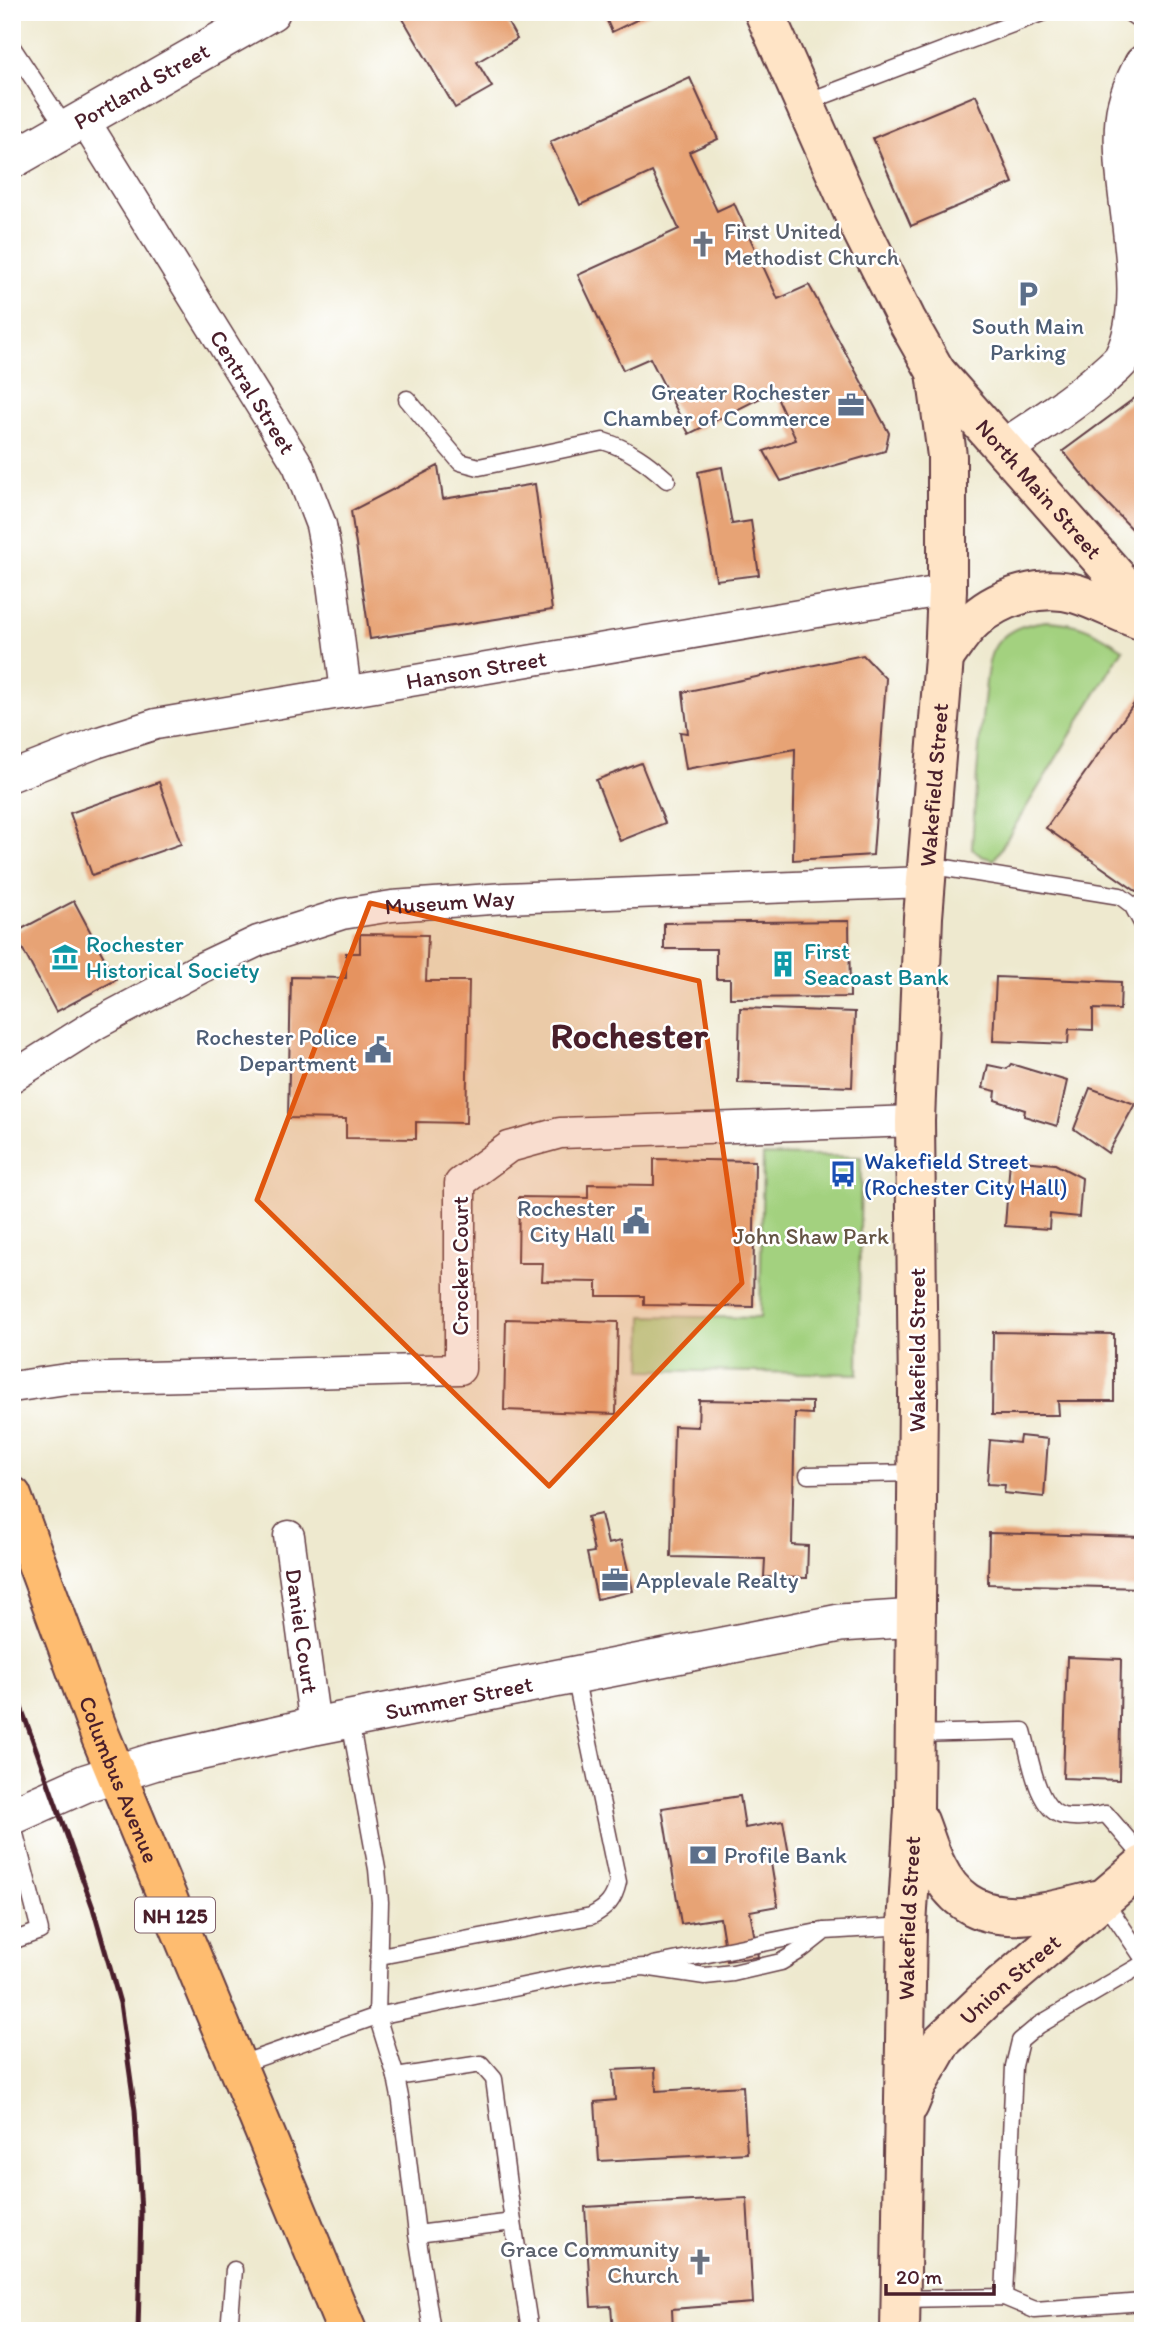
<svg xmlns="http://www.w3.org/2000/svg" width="1155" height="2343" viewBox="0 0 1155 2343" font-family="Itim,sans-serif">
<rect width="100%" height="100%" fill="#fff"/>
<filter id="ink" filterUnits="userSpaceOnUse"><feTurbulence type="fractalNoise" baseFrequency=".0143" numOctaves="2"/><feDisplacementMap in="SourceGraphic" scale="14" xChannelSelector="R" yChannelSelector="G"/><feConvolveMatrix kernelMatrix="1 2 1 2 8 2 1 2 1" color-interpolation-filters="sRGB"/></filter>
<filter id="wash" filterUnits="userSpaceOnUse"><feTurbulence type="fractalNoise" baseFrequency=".00686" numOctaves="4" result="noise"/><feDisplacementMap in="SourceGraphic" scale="28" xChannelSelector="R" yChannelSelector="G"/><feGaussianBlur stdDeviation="1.57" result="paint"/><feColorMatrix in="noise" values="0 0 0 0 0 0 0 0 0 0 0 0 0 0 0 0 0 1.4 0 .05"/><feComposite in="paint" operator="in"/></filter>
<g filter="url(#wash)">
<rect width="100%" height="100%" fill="#eee9cf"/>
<g fill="#a3d17f" stroke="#767855" stroke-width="2">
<path d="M1046 621C1079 622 1095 631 1123 649L994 860 981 856 972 848C975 798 978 750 984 701 986 685 986 667 992 652 1002 630 1024 624 1046 621Z"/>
<polygon points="763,1155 861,1157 858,1374 642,1370 643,1316 760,1318"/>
</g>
<g id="blocks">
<g fill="#e7a375">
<polygon points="399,12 502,12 517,39 477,62 492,87 455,108"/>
<polygon points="603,12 653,12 612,32"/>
<polygon points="690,78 718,139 689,152 717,211 734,203 778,299 809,285 889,433 885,451 781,481 764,451 796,440 774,391 689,434 650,358 623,370 578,275 679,229 652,172 580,205 550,142"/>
<polygon points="976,95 1013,183 911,226 873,138"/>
<polygon points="1143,392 1143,540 1099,495 1063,451"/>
<polygon points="438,466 443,499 535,484 552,610 370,639 351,511"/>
<polygon points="722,467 732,524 751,521 759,575 716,580 698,472"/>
<polygon points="863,655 886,679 873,855 793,860 795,749 686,769 680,732 688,733 683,692"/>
<polygon points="1143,691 1143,896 1046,828"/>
<polygon points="641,763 665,823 620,841 596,780"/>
<polygon points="159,782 181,844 92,875 70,813"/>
<polygon points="74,901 116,980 56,1012 14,933"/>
<polygon points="849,921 850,997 730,998 730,979 716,979 716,949 664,949 664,923"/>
<polygon points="360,934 428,935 426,981 469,981 466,1123 416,1122 416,1139 346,1138 346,1119 288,1118 291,977 346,978 346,953 360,953"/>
<polygon points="996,977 1121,982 1120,1010 1093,1009 1093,1030 1069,1029 1068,1044 993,1041"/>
<polygon points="740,1008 855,1012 852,1087 738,1083"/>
<polygon points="1011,1064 1067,1081 1057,1126 1024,1116 1025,1110 995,1100 996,1091 983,1088 988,1065 1007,1069"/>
<polygon points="1090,1088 1135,1104 1108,1153 1074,1129"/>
<polygon points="654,1159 755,1161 753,1307 644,1305 644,1296 597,1296 597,1282 542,1281 543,1263 518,1263 519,1197 588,1198 588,1184 654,1185"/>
<polygon points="1010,1160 1055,1164 1082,1178 1079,1217 1050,1214 1049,1229 1005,1226"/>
<polygon points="506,1319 618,1322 616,1414 504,1410"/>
<polygon points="993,1332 1114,1334 1114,1401 1058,1401 1059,1415 992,1415"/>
<polygon points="699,1400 812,1402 812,1414 795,1413 792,1545 808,1546 807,1578 764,1577 765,1559 671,1557 674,1426 698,1427"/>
<polygon points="1020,1436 1048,1439 1044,1497 1004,1493 1005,1485 987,1484 990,1440 1019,1443"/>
<polygon points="601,1514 608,1544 621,1541 633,1591 597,1599 587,1553 594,1552 587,1517"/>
<polygon points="989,1533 1143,1537 1143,1588 988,1584"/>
<polygon points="1067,1657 1121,1659 1119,1780 1063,1778"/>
<polygon points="740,1796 745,1828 783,1821 790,1860 771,1863 778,1906 750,1911 758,1957 727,1961 720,1918 681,1924 662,1808"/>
<polygon points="655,2068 656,2091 743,2086 747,2153 599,2161 595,2102 615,2100 613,2070"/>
<polygon points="747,2198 753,2303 672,2309 673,2331 613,2331 611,2306 591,2307 585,2207"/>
</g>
</g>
</g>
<g filter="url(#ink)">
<use href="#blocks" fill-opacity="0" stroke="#633d44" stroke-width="2"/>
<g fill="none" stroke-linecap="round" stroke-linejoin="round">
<g stroke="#633d44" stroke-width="19">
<g id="service">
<polyline points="1128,12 1143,22"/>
<polyline points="12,47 67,130"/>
<polyline points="804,103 1044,12"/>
<path d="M407 399 460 462 479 467 603 441C629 449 647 462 667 480"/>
<polyline points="927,865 1120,896 1132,905 1143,925"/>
<polyline points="808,1475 917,1473"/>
<polyline points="350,1721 377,1869 380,1902 377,2016 396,2077 401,2102 417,2234 432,2331"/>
<path d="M915 1734 1023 1731C1030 1755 1036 1809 1063 1816 1078 1819 1092 1816 1106 1814L1143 1857"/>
<polyline points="12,1822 40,1931 12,1941"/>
<polyline points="1103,1899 1143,1958"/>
<path d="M380 1956 591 1916C607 1908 614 1900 618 1882L575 1676"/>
<polyline points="653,1965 823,1931"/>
<polyline points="238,2065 377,2016 597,1971 644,1967 705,1976 733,1973 781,1962 801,1950 825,1931 906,1926"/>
<polyline points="396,2077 481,2064 494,2079 513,2222 530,2331"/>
<polyline points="417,2234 513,2222"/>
<polyline points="1004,2297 1014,2066 1020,2041 1039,2025 1143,1964"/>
<polyline points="902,2299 1004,2297 1035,2310 1143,2302"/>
<polyline points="229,2331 234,2270"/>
</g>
</g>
<g stroke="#633d44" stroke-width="33">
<g id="minor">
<path id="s1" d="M84 120 298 465 321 525 332 583 346 692"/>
<path id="s2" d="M12 776 96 743 156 724 947 590"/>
<path id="s3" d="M12 1077 96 1024 201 968 258 941 342 914 392 906 505 898 925 882"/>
<polyline points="12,1387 66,1379 460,1369 460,1183 509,1147 560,1133 915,1121"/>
<path id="s4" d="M289 1536 315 1726"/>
</g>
</g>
<g stroke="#633d44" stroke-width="40">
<g id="tertiary">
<path id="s5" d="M12 160 271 12"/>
<path d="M1004 448C1039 425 1073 403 1104 376 1110 370 1119 364 1123 357 1155 293 1117 191 1124 119 1126 98 1134 82 1143 64"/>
<path id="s6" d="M12 1816 86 1783 153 1762 315 1726 840 1623 916 1618"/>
</g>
</g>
<g stroke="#633d44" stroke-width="42">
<g id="secondary">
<path id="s7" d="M764 12 855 217 906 319 936 372 1143 607"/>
<path d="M944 658C954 645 962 630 975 619 1001 596 1043 584 1077 594 1099 601 1120 613 1143 621"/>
<path d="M919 1821C925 1836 929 1852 937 1867 971 1936 1037 1915 1096 1900"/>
<path id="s8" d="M909 2105 918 2083 942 2041 986 1999 1143 1865"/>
<path id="s9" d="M900 2331 907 1926 914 1809 918 1397 915 1121 923 917 944 658 947 590V456L936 372"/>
</g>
</g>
<g stroke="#633d44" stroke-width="42">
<g id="primary">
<path id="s10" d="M12 1496 100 1735 347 2331"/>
</g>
</g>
<use href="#service" stroke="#fff" stroke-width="16"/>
<use href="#minor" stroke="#fff" stroke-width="30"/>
<use href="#tertiary" stroke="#fff" stroke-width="37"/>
<use href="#secondary" stroke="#ffe4c6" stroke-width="38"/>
<use href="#primary" stroke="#febc70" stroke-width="38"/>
<polyline stroke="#4a1f2b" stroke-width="5" points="12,1682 93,1908 120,2003 135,2110 141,2212 138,2331"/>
</g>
</g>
<path fill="#e0560e" fill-opacity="0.2" stroke="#e0560e" stroke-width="5" stroke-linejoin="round" d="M370 903 699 981 742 1283 549 1486 257 1200Z"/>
<defs>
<g id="church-bare" transform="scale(2.1)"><path d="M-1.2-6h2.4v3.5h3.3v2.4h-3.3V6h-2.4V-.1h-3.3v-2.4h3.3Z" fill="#6b7280" stroke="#fff" stroke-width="2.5" paint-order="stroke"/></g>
<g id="parking-bare" transform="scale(2.1)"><path d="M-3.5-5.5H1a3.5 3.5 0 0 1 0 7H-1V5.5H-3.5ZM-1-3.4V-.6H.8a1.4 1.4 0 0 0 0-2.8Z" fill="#5c6f8a" stroke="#fff" stroke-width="2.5" paint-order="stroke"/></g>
<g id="office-bare" transform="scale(2.1)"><path d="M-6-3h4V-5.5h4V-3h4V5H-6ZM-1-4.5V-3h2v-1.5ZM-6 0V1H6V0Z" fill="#5c6f8a" stroke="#fff" stroke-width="2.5" paint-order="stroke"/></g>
<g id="museum-bare" transform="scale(2.1)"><path d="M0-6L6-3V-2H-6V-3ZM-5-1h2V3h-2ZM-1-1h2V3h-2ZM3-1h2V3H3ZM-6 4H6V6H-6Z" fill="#0f9aa8" stroke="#fff" stroke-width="2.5" paint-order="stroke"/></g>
<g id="building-bare" transform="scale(2.1)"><path d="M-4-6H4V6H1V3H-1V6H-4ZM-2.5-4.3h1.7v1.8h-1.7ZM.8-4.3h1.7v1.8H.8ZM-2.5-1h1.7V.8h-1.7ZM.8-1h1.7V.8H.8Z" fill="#0f9aa8" stroke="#fff" stroke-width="2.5" paint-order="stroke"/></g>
<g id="civic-bare" transform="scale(2.1)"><path d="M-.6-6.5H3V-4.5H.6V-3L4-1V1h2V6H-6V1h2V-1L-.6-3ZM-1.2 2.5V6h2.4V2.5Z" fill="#5c6f8a" stroke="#fff" stroke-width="2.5" paint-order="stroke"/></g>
<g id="bus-bare" transform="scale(2.1)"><path d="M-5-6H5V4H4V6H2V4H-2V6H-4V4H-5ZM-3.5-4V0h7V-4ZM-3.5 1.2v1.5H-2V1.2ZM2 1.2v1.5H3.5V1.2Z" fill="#1a4fb4" stroke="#fff" stroke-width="2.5" paint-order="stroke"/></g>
<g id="bank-bare" transform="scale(2.1)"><path d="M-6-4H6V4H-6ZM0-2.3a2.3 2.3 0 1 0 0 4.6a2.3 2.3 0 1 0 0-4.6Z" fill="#5c6f8a" stroke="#fff" stroke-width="2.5" paint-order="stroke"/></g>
</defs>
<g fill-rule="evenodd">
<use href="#church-bare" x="703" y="244"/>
<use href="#parking-bare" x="1028" y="294"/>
<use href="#office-bare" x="851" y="405"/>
<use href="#museum-bare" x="65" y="957"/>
<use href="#building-bare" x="783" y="964"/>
<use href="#civic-bare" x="378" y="1050"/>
<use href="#bus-bare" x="843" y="1174"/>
<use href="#civic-bare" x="636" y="1221"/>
<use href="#office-bare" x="615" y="1580"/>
<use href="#bank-bare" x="703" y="1855"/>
<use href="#church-bare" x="700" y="2262"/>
</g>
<g text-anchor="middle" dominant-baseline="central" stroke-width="5" stroke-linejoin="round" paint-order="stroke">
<rect fill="#fff" stroke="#80626b" stroke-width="2" x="135" y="1897.5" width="80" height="35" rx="5"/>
<g font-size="21" font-weight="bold" fill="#4a1f2b">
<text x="175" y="1915">NH 125</text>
</g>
<g font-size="23" fill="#4a1f2b" stroke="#fff">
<text stroke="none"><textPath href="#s5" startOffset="149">Portland Street</textPath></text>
<text stroke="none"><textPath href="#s1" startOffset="320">Central Street</textPath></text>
<text stroke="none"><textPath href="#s7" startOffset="555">North Main Street</textPath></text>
<text stroke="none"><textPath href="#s2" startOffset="478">Hanson Street</textPath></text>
<text stroke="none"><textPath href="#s9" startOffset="1547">Wakefield Street</textPath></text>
<text stroke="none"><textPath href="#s3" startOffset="478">Museum Way</textPath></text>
<text transform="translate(460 1266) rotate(-90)">Crocker Court</text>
<text transform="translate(917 1350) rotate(-90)">Wakefield Street</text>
<text stroke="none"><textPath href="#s4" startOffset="96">Daniel Court</textPath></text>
<text stroke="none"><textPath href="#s6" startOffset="464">Summer Street</textPath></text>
<text stroke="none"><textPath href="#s10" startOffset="303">Columbus Avenue</textPath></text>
<text stroke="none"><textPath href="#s9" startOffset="413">Wakefield Street</textPath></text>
<text stroke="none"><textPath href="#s8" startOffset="164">Union Street</textPath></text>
</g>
<g font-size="23" fill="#5b616d" stroke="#fff" text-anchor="start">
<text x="724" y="231">First United<tspan x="724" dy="26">Methodist Church</tspan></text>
<text x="679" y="2249" text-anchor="end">Grace Community<tspan x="679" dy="26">Church</tspan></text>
</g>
<g font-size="23" fill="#4e5e75" stroke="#fff" text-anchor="end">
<text x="1028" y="326" text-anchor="middle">South Main<tspan x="1028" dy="26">Parking</tspan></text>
<text x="830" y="392">Greater Rochester<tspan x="830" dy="26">Chamber of Commerce</tspan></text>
<text x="357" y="1037">Rochester Police<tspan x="357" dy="26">Department</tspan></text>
<text x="615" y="1208">Rochester<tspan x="615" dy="26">City Hall</tspan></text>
<text x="636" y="1580" text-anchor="start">Applevale Realty</text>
<text x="724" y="1855" text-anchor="start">Profile Bank</text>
</g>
<g font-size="23" fill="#0d838f" stroke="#fff" text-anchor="start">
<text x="86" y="944">Rochester<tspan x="86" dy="26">Historical Society</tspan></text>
<text x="804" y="951">First<tspan x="804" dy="26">Seacoast Bank</tspan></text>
</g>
<g font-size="23" fill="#164399" stroke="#fff" text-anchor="start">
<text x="864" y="1161">Wakefield Street<tspan x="864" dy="26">(Rochester City Hall)</tspan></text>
</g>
<g font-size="23" fill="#655444" stroke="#fff">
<text x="811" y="1236">John Shaw Park</text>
</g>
<g font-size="37" font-weight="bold" fill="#4a1f2b" stroke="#fff">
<text x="629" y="1035">Rochester</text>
</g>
</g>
<rect width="1155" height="2343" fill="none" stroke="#fff" stroke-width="42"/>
<path d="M886 2284v10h108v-10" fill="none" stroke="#4a1f2b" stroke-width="3.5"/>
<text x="896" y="2284" font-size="21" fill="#4a1f2b" stroke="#ffffff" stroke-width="5" paint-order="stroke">20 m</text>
</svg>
